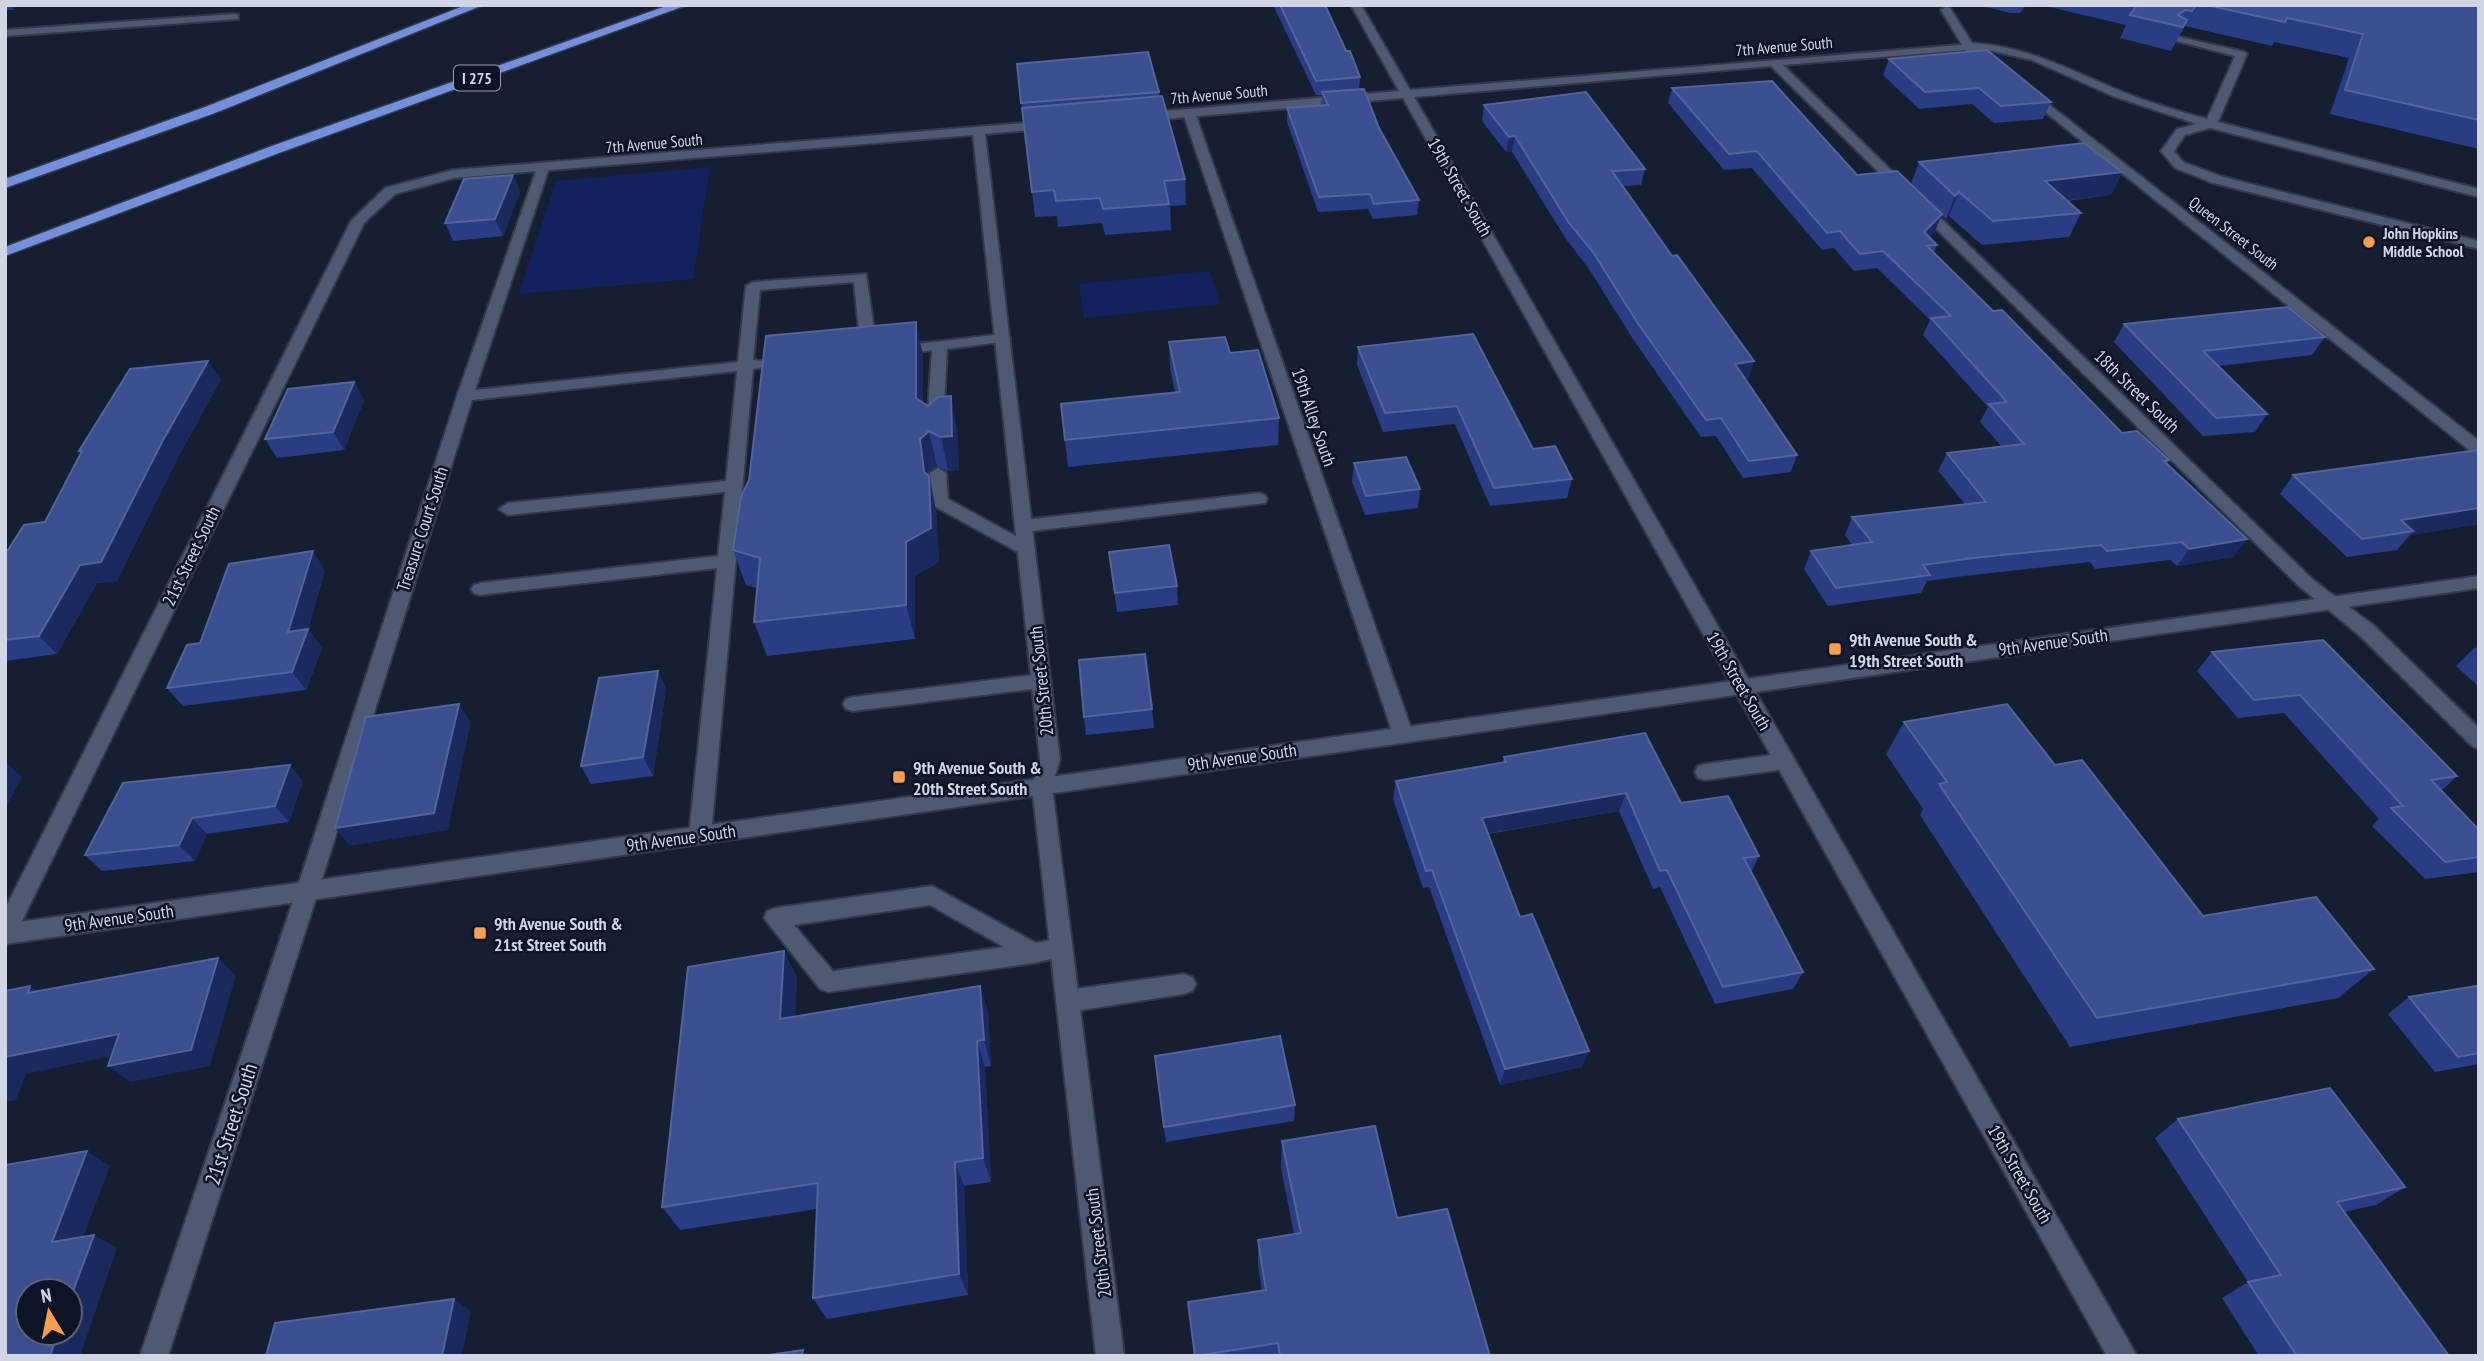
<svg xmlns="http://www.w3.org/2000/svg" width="2484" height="1361" viewBox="0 0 2484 1361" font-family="'PT Sans Narrow',sans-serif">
<rect width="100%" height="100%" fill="#161e32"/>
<g fill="#13235f">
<polygon points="710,167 693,279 519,294 556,181"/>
<polygon points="1210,271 1220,304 1084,318 1079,284"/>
</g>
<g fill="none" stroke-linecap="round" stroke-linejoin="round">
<g stroke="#34394a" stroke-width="4">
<g id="service">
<path d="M1946 7 1950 8 1972 43C2026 46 2070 70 2120 91 2148 102 2178 111 2207 119L2235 56 2169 39 2175 36 2245 52 2247 54 2218 122 2479 189V197L2210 128 2185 135 2174 151 2183 162 2223 177 2479 241V249L2213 183 2175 168 2161 151 2177 129 2197 124 2113 96 2032 60 1992 51 1964 48 1941 10Z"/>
<polygon points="1189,109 1195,113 1413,734 1410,739 1403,742 1396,739 1393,734 1183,113"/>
<polygon points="543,164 549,168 475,390 738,362 746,286 753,282 866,274 877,350 869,355 861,350 854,282 760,290 753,360 763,361 766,364 763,367 753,369 711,835 708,841 700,844 692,841 689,835 717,568 480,595 474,593 471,589 474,585 480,583 718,556 725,492 508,515 499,509 508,503 726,481 737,371 472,400 318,892 315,899 307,901 299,899 296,892 457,396 537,168"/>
<polygon points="1003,334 1010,338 1008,341 947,349 943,425 935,430 929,428 927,425 932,350 896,355 888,350 891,347"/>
<polygon points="938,468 946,473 948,499 1032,545 1035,549 1032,553 1020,553 934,506 930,473"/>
<polygon points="1259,493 1265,495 1267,499 1265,503 1024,532 1015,526 1024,520"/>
<polygon points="1041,674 1048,676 1051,681 1048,686 1041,688 853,711 846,709 843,704 846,699 853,697"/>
<polygon points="1785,753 1792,755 1795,761 1792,767 1785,769 1705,780 1698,778 1695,772 1698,766 1705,764"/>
<path d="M932 886 1036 943 1061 938 1069 941 1072 948 1069 955 1034 963 828 992 820 989 764 918 767 911 775 908ZM930 905 1004 947 833 971 794 925Z"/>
<polygon points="1184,974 1192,977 1196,984 1192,991 1184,994 1068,1012 1060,1008 1056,1001 1060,994 1068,990"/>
</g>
</g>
<g stroke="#34394a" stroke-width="4">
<g id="minor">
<polygon points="1351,5 1361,5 1410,90 1972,44 1998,64 1998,68 1990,68 1966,50 1783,65 2312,579 2372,624 2479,728 2479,749 2472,746 2358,634 2300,587 1771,66 1414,97 2137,1356 2107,1356 1403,98 1142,121 1136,117 1142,113 1399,91"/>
<polygon points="234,14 238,15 238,19 5,36 5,30"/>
<polygon points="2025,92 2033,92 2479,441 2479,454 2473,453 2025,96"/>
<polygon points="1049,121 1053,122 1053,128 985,134 1060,760 1052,786 1124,1356 1096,1356 1032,786 1040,760 973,135 454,178 395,194 364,223 13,939 5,942 5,909 351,221 385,188 453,170"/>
<polygon points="307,883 315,885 318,892 168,1356 140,1356 296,892 299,885"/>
</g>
</g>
<g stroke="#34394a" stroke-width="4">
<polygon id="tertiary" points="2479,576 2479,588 5,944 5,924"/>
</g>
<g stroke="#34394a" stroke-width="3">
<g id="motorway">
<polygon points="466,5 483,5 215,113 5,188 5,179 205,107"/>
<polygon points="669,5 687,5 279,153 5,256 5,247 269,147"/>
</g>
</g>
<use href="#service" fill="#4f5971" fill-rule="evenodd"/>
<use href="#minor" fill="#4f5971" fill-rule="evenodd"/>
<use href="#tertiary" fill="#4f5971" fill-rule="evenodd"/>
<use href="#motorway" fill="#7490dc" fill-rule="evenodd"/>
</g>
<g fill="#2a3d84">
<polygon points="5,5 18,5 13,10 5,10"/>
<polygon points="1273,5 1325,5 1360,77 1359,89 1379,128 1419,200 1417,215 1373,219 1368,209 1318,212 1287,122 1287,108 1321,106 1322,95 1316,95"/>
<polygon points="1979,5 2026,5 2020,13 2010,13"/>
<polygon points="2041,5 2479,5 2479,149 2330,114 2349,58 2274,42 2272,46 2185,26 2171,51 2120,38 2126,25"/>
<polygon points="1889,59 2051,102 2043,119 1994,123 1972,104 1919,109 1883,75"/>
<polygon points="1017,64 1159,92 1159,96 1185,179 1186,205 1170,206 1171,230 1105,235 1102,223 1058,227 1057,216 1035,217"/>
<polygon points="1672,88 1857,175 1911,184 1919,162 2122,172 2111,195 2067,201 2081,213 2069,237 1982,245 1949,216 1946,219 1941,215 1935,231 1929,237 1937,245 1934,253 1993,311 2122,433 2169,460 2167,464 2247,539 2233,557 2177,566 2170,560 2095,569 2090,562 1964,576 1927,581 1921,593 1828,606 1804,569 1811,551 1852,545 1845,535 1852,517 1965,504 1938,471 1947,453 2002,447 1980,422 1988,407 1923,335 1930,320 1877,268 1854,271 1834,248 1822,250 1752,168 1724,170 1668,103"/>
<polygon points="1484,105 1645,169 1641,185 1623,186 1749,378 1745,379 1797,455 1791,472 1743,478 1716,436 1701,437 1633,339 1589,269 1566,239 1512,152 1506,152 1482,121"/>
<polygon points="513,175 520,192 503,236 453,241 445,223"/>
<polygon points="2124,324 2325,337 2312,355 2219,366 2267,414 2255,432 2203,436 2114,342"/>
<polygon points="1169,342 1279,418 1278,445 1068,467 1061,404 1175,392 1170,368"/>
<polygon points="1358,347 1533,449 1572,479 1567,498 1490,506 1455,424 1383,432 1357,365"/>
<polygon points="923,356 923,403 957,430 959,470 948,471 937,466 927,473 936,510 939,562 915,576 915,639 767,656 754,622 757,588 746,585 733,550"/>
<polygon points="221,379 176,461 117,581 97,583 57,654 5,661 5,551 8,550 45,522 81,454 79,451"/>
<polygon points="354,382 364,400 344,450 277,458 265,439"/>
<polygon points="2479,450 2479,524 2410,535 2397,550 2347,557 2280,494 2293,475"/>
<polygon points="1354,463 1420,489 1418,508 1365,515 1352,482"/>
<polygon points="1109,552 1177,586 1178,605 1117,612"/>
<polygon points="325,570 308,629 322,648 306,690 183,706 167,688 200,643"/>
<polygon points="2323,640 2457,776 2441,791 2479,830 2479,872 2425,879 2372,826 2379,819 2284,713 2238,718 2197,671 2212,652"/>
<polygon points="2479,647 2479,687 2456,666 2474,648"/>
<polygon points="658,671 666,689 653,776 591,784 581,766"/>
<polygon points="1152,709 1154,728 1086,735 1084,717"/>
<polygon points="1904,722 2055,765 2203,916 2374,969 2338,998 2070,1047 1920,815 1923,809 1886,754"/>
<polygon points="1504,757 1681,803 1759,856 1751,873 1803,972 1793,989 1715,1004 1660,887 1653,889 1619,811 1488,834 1520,917 1582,1067 1500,1085 1429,887 1423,888 1393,799 1396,781 1502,763"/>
<polygon points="303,781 289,822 207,834 195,861 102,871 85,855"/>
<polygon points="784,951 797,978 795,1016 980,986 988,1012 991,1066 985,1067 991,1182 964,1186 968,1295 827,1319 813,1298 817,1209 680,1230 662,1207"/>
<polygon points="2479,989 2479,1064 2435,1072 2388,1014 2409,997"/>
<polygon points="1156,1072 1295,1105 1294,1121 1166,1142"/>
<polygon points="2178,1119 2405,1187 2376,1205 2344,1212 2449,1356 2259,1356 2222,1298 2248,1282 2155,1138"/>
<polygon points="1282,1141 1397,1218 1490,1356 1194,1356 1188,1302 1262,1291 1258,1264 1258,1240 1294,1234 1281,1168"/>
</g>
<g fill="#1a2a5f">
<polygon points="10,5 18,5 13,10"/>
<polygon points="1515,136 1512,152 1506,152 1509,137"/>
<polygon points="2122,172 2111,195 2034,204 2045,181"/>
<polygon points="513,175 520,192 503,236 495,219"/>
<polygon points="1959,192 1949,216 1946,219 1955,196"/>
<polygon points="1942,214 1935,231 1918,249 1924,232"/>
<polygon points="916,322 923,356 923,433 916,398"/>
<polygon points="208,361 221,379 176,461 117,581 97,583 57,654 39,636 80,565 162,442"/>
<polygon points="1754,361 1749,378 1729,381 1735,364"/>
<polygon points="354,382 364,400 344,450 333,432"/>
<polygon points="951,396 957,430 959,470 948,471 941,437"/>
<polygon points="929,431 937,466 927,473 929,489 929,476 936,510 939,562 915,576 915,639 906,605 906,542 920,439"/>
<polygon points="2479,508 2479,524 2410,535 2413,531 2401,520"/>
<polygon points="2247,539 2233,557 2177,566 2189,549"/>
<polygon points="313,551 325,570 307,631 308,629 322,648 306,690 292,672 288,632"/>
<polygon points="658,671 666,689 653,776 643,757"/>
<polygon points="459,704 471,722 448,830 350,846 335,828"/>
<polygon points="5,761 22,777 5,809"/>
<polygon points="290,765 303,781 289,822 275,806"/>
<polygon points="1626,793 1619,811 1478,835 1482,818"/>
<polygon points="192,818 207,834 195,861 179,845"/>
<polygon points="784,951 797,978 794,1045 780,1019"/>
<polygon points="218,958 236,975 210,1066 130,1082 108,1066"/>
<polygon points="30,986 52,1003 28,993"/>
<polygon points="980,986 988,1012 991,1066 984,1040"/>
<polygon points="119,1034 140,1050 26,1074 16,1100 5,1102 5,1057"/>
<polygon points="977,1041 985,1067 991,1182 983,1158"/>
<polygon points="1589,1051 1582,1067 1500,1085 1505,1069"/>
<polygon points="87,1151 110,1166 76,1256 52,1242"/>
<polygon points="955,1162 964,1186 968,1295 959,1274"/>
<polygon points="94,1235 117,1248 80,1356 50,1356 58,1333 70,1333 70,1299"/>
<polygon points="454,1299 471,1311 462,1356 442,1356"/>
</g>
<g fill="#3b4e8f" stroke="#53639c" stroke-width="2">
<polygon points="1280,5 1325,5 1346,51 1350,51 1360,77 1316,81"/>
<polygon points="2137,5 2196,5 2192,11 2185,10 2178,15 2187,20 2183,27 2130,15"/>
<polygon points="2206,5 2479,5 2479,120 2345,90 2363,34 2287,18 2285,22"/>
<polygon points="1987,50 2051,102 2001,106 1979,88 1925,92 1889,59"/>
<polygon points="1148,52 1159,92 1021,103 1017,64"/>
<polygon points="1772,81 1857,175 1897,171 1942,214 1924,232 1937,245 1927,246 1993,311 2002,310 2122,433 2137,431 2169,460 2164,461 2247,539 2189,549 2182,542 2107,551 2101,545 1973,558 1923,565 1930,575 1836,588 1811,551 1872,542 1852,517 1986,502 1947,453 2024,444 1989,404 2007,402 1931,318 1951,316 1883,251 1860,254 1840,231 1827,233 1757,151 1729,154 1672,88"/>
<polygon points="1364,89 1379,128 1419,200 1374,204 1370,194 1319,197 1287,108 1328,105 1322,92"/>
<polygon points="1586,92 1645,169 1612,171 1672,256 1677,255 1754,361 1735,364 1797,455 1749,461 1721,418 1706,420 1637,322 1593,252 1569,223 1515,136 1509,137 1484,105"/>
<polygon points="1162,96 1185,179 1164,181 1169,204 1103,209 1100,198 1056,201 1054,190 1032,192 1022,108"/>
<polygon points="2084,143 2122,172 2045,181 2081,213 1993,221 1959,192 1955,196 1919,162"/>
<polygon points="513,175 495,219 445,223 464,179"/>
<polygon points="2288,307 2325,337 2203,351 2267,414 2216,418 2124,324"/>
<polygon points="916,322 916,398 928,406 938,397 951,396 952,436 941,437 929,431 920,439 924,472 929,476 931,528 906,542 906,605 754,622 760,558 733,550 741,497 749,480 766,336"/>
<polygon points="1473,334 1533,449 1555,446 1572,479 1494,488 1457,406 1385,413 1358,347"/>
<polygon points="1225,337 1230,353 1258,350 1279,418 1065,440 1061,404 1180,392 1169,342"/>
<polygon points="208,361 162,442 101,562 80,565 39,636 5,640 5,551 8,550 24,525 45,522 82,451 79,451 130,369"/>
<polygon points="354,382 333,432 265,439 288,389"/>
<polygon points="2479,450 2479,508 2401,520 2413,531 2362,539 2293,475"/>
<polygon points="1406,457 1420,489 1366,496 1354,463"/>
<polygon points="1169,545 1177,586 1115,593 1109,552"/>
<polygon points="313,551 288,632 308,629 292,672 167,688 187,645 200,643 229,564"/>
<polygon points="2323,640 2457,776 2431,780 2479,830 2479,857 2445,862 2391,808 2403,806 2300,695 2254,700 2212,652"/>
<polygon points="1145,654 1152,709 1084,717 1079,660"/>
<polygon points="658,671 643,757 581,766 599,678"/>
<polygon points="459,704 434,813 335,828 366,717"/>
<polygon points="2007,704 2055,765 2082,760 2203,916 2316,897 2374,969 2097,1018 1939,784 1947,782 1904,722"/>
<polygon points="1645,733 1681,803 1728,796 1759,856 1744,858 1803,972 1723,987 1667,870 1660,871 1626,793 1482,818 1520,917 1532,914 1589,1051 1505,1069 1432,870 1426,871 1396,781 1506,762 1504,757"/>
<polygon points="290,765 275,806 192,818 179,845 85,855 123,783"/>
<polygon points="784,951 780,1019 980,986 984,1040 977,1041 983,1158 955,1162 959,1274 813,1298 818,1183 662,1207 688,967"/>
<polygon points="218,958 191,1050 108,1066 119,1034 5,1057 5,991 30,986 28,993"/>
<polygon points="2476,986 2479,989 2479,1053 2458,1057 2409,997"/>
<polygon points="1280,1036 1295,1105 1164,1127 1155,1056"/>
<polygon points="2330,1088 2405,1187 2337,1202 2449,1356 2297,1356 2248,1282 2281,1275 2178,1119"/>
<polygon points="1375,1126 1397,1218 1447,1209 1490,1356 1280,1356 1278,1343 1195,1356 1188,1302 1266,1290 1258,1240 1301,1233 1282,1141"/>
<polygon points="87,1151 52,1242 94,1235 70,1299 70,1291 28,1291 28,1333 58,1333 50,1356 5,1356 5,1165"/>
<polygon points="454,1299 442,1356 266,1356 275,1323"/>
<polygon points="803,1350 802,1356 762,1356"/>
</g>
<g fill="#fb9e52" stroke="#0d1428" stroke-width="2.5">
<circle cx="2369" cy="242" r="7"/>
<rect x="1828" y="642" width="14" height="14" rx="3.5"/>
<rect x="892" y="770" width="14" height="14" rx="3.5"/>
<rect x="473" y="926" width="14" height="14" rx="3.5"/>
</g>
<g text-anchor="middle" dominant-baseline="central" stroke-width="5" stroke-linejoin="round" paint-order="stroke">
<g font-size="16" fill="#d0d6e4" stroke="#0d1428">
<text transform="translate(1784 46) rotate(-5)">7th Avenue South</text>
<text transform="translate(1219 94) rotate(-5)">7th Avenue South</text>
<text transform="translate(654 143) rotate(-5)">7th Avenue South</text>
<text transform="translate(2234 233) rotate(38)">Queen Street South</text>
</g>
<rect fill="#0d1428" stroke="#969cac" stroke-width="2" x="454" y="65.5" width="46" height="25" rx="5"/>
<g font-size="16" font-weight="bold" fill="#d0d6e4">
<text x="477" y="78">I 275</text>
</g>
<g font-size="16" font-weight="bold" fill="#d0d6e4" stroke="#0d1428" text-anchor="start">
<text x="2383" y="233">John Hopkins<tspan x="2383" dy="18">Middle School</tspan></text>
</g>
<g font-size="18" fill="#d0d6e4" stroke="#0d1428">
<text transform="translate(1460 187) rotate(60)">19th Street South</text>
<text transform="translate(2137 391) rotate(44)">18th Street South</text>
<text transform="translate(1314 417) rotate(71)">19th Alley South</text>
<text transform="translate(422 529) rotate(-72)">Treasure Court South</text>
<text transform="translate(191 556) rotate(-64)">21st Street South</text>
<text transform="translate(2053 642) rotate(-8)">9th Avenue South</text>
<text transform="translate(1041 681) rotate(-96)">20th Street South</text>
<text transform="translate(1739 681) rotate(60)">19th Street South</text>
<text transform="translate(1242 757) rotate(-8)">9th Avenue South</text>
<text transform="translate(681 838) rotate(-8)">9th Avenue South</text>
<text transform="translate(119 918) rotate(-8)">9th Avenue South</text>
<text transform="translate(2020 1174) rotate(60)">19th Street South</text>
<text transform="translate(1098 1243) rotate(-97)">20th Street South</text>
</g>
<g font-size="18" font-weight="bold" fill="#d0d6e4" stroke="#0d1428" text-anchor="start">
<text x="1849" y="639">9th Avenue South &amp;<tspan x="1849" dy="21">19th Street South</tspan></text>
<text x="913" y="767">9th Avenue South &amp;<tspan x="913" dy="21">20th Street South</tspan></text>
<text x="494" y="923">9th Avenue South &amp;<tspan x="494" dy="21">21st Street South</tspan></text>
</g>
<g font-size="21" fill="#d0d6e4" stroke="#0d1428">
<text transform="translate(231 1124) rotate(-72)">21st Street South</text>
</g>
</g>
<rect width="2484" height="1361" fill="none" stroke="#d0d6e4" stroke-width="14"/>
<g transform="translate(49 1312) rotate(350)"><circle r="33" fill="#0d1428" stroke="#5b6273" stroke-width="2"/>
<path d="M0-5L12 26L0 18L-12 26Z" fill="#fb9e52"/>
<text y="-10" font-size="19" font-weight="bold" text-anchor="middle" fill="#d0d6e4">N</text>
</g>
</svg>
